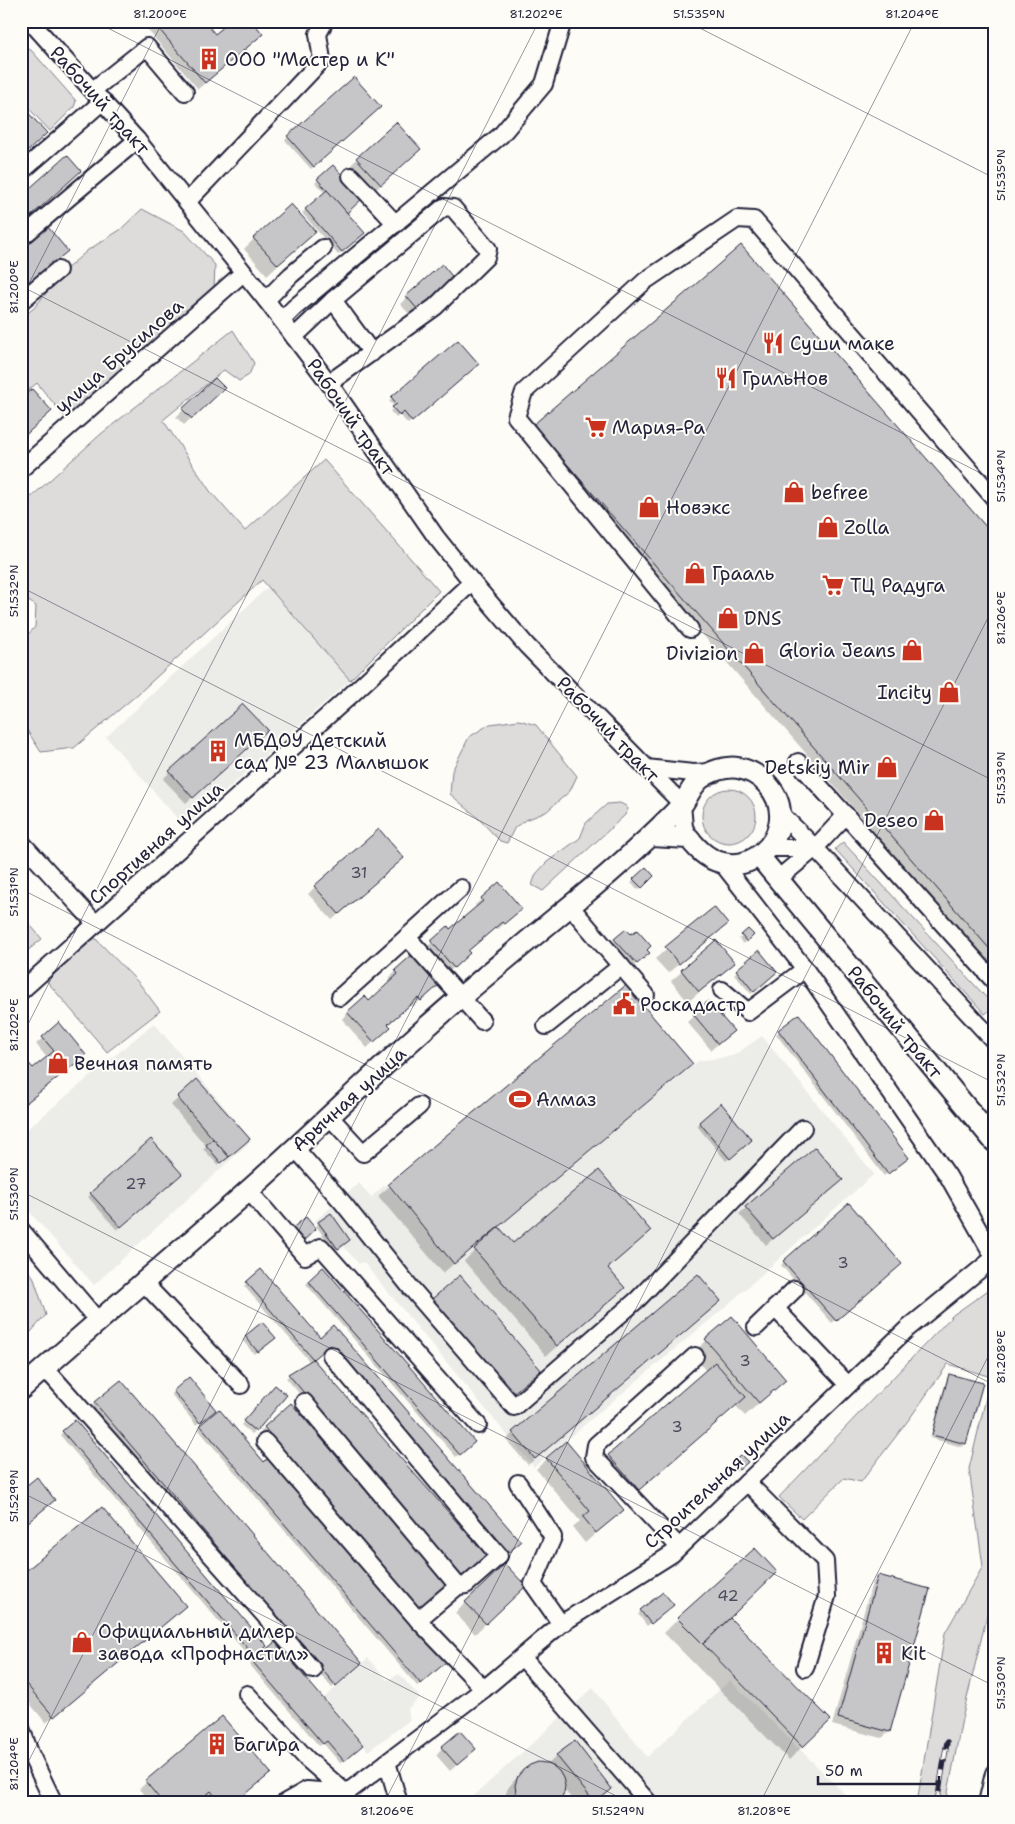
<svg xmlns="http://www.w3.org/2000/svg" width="1015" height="1824" viewBox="0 0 1015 1824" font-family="'Shantell Sans',sans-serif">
<rect width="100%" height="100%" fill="#fdfcf7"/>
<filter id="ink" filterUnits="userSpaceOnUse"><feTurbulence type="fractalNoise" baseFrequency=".02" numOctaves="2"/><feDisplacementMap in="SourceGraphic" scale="10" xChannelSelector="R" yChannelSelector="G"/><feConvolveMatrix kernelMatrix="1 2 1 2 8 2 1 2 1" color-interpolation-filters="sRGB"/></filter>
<g filter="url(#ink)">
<g fill="#ecece9">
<polygon points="268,587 350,680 185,827 106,737"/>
<polygon points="154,1023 252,1140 94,1285 21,1202 21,1134"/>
<polygon points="762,1036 874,1174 724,1308 534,1467 363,1262 359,1264 344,1247 337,1253 315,1221 359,1183 371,1197 386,1184 455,1264 698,1061 733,1056"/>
<polygon points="368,1658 387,1680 399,1674 420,1697 408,1709 410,1720 368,1751 324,1698"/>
<polygon points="730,1680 854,1803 466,1803 593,1688 647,1757"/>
</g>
<g fill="#dddcdb" stroke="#807f8b">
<polygon points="24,48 31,50 76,101 74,107 50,131 21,100 21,51"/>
<polygon points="142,209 184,231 215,265 214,288 111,377 78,410 64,416 37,383 21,396 21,318 34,308 64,271 88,250 120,230"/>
<polygon points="233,330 254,363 249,375 239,381 224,370 163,420 210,491 245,531 324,460 439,591 350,680 262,580 139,693 74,748 41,752 21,721 21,642 35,627 36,606 21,596 21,506 101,434"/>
<polygon points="519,720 536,725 577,776 570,791 546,812 526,820 515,827 507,843 500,841 477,817 450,794 452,771 469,737 490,724"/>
<circle cx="729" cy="816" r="27"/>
<polygon points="620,803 626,806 628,809 625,815 543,891 532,885 536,874 547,862 580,838 586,823 607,804"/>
<polygon points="843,842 994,1006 994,1007 985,1014 835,849"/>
<polygon points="21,914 42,939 21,956"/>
<polygon points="95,938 139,983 160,1011 107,1052 45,979"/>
<polygon points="21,1263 33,1276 46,1315 21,1343"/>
<polygon points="994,1286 994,1586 962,1719 946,1803 917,1803 945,1633 983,1566 969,1469 991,1377 948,1364 910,1418 861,1482 844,1478 802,1519 779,1497 953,1315"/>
</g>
<g fill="#0003">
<polygon points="140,21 202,21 215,36 255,41 198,89"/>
<polygon points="354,79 380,107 311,169 285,140"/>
<polygon points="21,107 46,133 21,156"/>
<polygon points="357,159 408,160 370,195 347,169"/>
<polygon points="333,167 346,213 360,236 338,255 302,213 325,193 315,183"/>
<polygon points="254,239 303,242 267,275 244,249"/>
<polygon points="442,266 453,280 412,317 400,304"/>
<polygon points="475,367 408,424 400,415 396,418 390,411 395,407 389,401 392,398"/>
<polygon points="215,380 223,388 184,425 176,417"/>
<polygon points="534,426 994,538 994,965 992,967 527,433"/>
<polygon points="259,737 186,803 163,779 170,772"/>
<polygon points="396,864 332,920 308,894 315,887"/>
<polygon points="646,869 653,876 638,890 631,883"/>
<polygon points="482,899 514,915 497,930 495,927 467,951 462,960 446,974 425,949 448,928 450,931 477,908 475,905"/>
<polygon points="714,908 727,923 668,973 655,959"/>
<polygon points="748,930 753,935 743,944 739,939"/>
<polygon points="626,931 648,953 634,966 612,943"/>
<polygon points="716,942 733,963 688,1002 671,981"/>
<polygon points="759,952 773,975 751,994 734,974"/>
<polygon points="413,956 431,991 413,1007 410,1004 387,1025 382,1034 367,1048 342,1019 348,1012 368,1002 392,982 389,978"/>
<polygon points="626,986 680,1074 498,1227 513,1245 649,1231 607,1269 623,1288 546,1356 464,1261 484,1242 482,1240 443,1273 378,1196"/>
<polygon points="708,1003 725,1038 711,1050 687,1022"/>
<polygon points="799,1016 904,1161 884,1176 776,1034"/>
<polygon points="43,1038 77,1061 21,1107 21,1059 33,1070 47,1058 36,1044"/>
<polygon points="197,1081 241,1146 218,1165 203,1149 206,1146 171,1105"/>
<polygon points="721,1105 748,1143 726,1161 697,1126"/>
<polygon points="151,1141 180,1174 117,1230 88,1197"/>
<polygon points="834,1186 766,1245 739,1214 746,1208"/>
<polygon points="319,1223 346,1242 334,1251 316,1226"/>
<polygon points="784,1262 897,1267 832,1323 781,1265"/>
<polygon points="323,1269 470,1445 456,1457 306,1284"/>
<polygon points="261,1270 320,1338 333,1327 516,1545 506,1554 326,1347 312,1360 486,1557 459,1581 286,1378 310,1362 244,1286"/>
<polygon points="712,1308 528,1465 506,1440 513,1433"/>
<polygon points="731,1318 784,1380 745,1416 735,1405 631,1496 602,1463 706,1371 692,1354"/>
<polygon points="262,1323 271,1340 254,1354 242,1340"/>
<polygon points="950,1375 965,1444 962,1447 930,1438 947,1378"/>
<polygon points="272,1389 286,1396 252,1434 241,1425"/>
<polygon points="174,1391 211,1413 196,1425 171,1394"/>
<polygon points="95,1403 358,1666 332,1688 92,1406"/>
<polygon points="291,1405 416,1612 261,1431"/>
<polygon points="74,1422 262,1649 251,1659 60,1435"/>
<polygon points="201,1426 264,1463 442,1665 417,1686 198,1429"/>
<polygon points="741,1457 746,1462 736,1472 730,1467"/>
<polygon points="547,1459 622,1510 585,1543 573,1528 580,1521 536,1469"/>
<polygon points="21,1482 25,1486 21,1489"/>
<polygon points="504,1565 524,1586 475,1634 455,1613"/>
<polygon points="878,1576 889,1732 882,1738 832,1725 872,1583"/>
<polygon points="21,1577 177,1613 46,1723 21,1693"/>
<polygon points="663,1594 669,1608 647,1626 638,1614"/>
<polygon points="728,1618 829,1720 789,1760 664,1633 678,1619"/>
<polygon points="275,1643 358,1748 340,1763 323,1743 319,1746 250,1665"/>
<polygon points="222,1718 235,1803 208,1803 203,1797 196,1803 151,1803 139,1789"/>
<polygon points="442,1748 467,1756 450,1771 436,1755"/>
<polygon points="557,1756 610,1789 596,1803 575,1803 563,1788 556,1803 506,1803 505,1796 508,1788 523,1770 547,1765"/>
</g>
<g fill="#c6c6c8" stroke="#22223b">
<polygon points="152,21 204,21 215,34 231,21 252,21 263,34 205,83"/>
<polygon points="354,77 381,107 314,167 287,136"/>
<polygon points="21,105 47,133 26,153 21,149"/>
<polygon points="396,122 421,149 381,185 356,158"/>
<polygon points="67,155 81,171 21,225 21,196"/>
<polygon points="333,165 363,198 347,213 317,179"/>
<polygon points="327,190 365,233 342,252 305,209"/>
<polygon points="291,204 316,232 278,265 253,238"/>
<polygon points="47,226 68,251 21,290 21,248"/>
<polygon points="741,245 994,536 994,954 533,425"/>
<polygon points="442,264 455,280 419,311 406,296"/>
<polygon points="458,340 479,364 412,422 404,412 400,416 392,407 397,404 391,397"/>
<polygon points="215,378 225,388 192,419 182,409"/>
<polygon points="32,389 52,411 21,439 21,398"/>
<polygon points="243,704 268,730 193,798 169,771"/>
<polygon points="379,829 404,858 339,914 314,886"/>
<polygon points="646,867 654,876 642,888 633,879"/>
<polygon points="499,882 522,909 504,924 502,922 468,951 470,953 454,968 431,941 448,926 450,929 483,901 481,898"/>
<polygon points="714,907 728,924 679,964 665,947"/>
<polygon points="626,929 631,934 637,930 651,946 647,950 650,953 637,964 614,939"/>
<polygon points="748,929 754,935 747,942 741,935"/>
<polygon points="716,940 735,963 699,992 681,970"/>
<polygon points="759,950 777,972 754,992 736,970"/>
<polygon points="413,954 440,984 421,1001 418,998 388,1024 391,1027 374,1042 347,1012 365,996 369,1001 398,974 395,970"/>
<polygon points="626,985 693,1064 454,1264 388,1184"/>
<polygon points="708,1001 734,1031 718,1044 693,1014"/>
<polygon points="799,1014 909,1158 888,1174 778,1030"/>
<polygon points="59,1022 86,1055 21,1107 21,1057 22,1056 33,1068 54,1051 42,1037"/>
<polygon points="197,1079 250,1139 229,1157 177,1097"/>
<polygon points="721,1103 752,1140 730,1159 699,1122"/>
<polygon points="151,1139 182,1174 121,1227 90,1193"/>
<polygon points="213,1139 229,1157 221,1163 206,1145"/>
<polygon points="815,1147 843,1180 773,1239 745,1207"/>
<polygon points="599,1170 651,1231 608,1268 625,1288 557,1346 474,1249 499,1227 513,1243"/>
<polygon points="849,1203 902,1264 836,1321 783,1261"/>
<polygon points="331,1213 350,1240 338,1249 318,1222"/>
<polygon points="306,1217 316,1229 301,1243 290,1230"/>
<polygon points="323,1267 475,1442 460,1455 308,1281"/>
<polygon points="261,1269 320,1337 333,1325 521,1542 509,1552 330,1345 313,1359 246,1282"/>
<polygon points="698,1274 721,1301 535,1459 512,1432"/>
<polygon points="460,1275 541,1370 512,1394 432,1299"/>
<polygon points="732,1316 786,1380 759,1403 705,1339"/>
<polygon points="262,1322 276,1338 258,1352 245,1336"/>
<polygon points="313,1359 488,1557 463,1579 288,1374"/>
<polygon points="715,1362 746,1397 639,1490 608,1455"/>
<polygon points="949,1374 983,1383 966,1444 932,1435"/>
<polygon points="189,1377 216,1410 200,1423 173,1391"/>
<polygon points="121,1380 362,1663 336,1686 94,1402"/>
<polygon points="275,1385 287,1395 256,1432 243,1421"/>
<polygon points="291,1403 447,1586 419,1610 264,1427"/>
<polygon points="219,1409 264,1462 271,1455 446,1662 421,1684 200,1425"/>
<polygon points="75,1420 267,1646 255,1657 62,1431"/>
<polygon points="566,1441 624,1510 596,1533 583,1517 590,1511 546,1458"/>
<polygon points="741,1455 748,1462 739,1470 732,1463"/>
<polygon points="37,1477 55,1500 21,1528 21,1490"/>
<polygon points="102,1507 186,1606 54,1717 21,1678 21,1575"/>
<polygon points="755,1548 777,1572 703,1644 677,1618"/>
<polygon points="505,1564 526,1586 486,1624 465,1602"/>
<polygon points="878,1575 930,1589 890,1732 838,1718"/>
<polygon points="663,1592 674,1605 651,1624 640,1610"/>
<polygon points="730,1618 831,1720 803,1747 703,1644"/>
<polygon points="275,1642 363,1745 344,1761 327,1741 323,1744 252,1661"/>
<polygon points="222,1716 271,1773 235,1803 221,1803 211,1791 197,1803 163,1803 145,1781"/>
<polygon points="460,1731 476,1749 457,1765 441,1747"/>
<polygon points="575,1741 612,1789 595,1803 556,1755"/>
<polygon points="538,1762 546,1763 553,1766 559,1771 563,1778 565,1786 564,1793 558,1803 522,1803 520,1801 516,1793 515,1785 518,1776 523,1770 530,1765"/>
</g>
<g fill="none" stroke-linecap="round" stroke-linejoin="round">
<g stroke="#22223b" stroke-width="20">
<g id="minor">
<polyline points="30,21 137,140 266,300 329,383 436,537 472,582 527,646 682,804 684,827 689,838"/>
<polyline points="93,90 147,47 185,92"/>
<polyline points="21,172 103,101"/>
<polyline points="351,176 396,224"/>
<polyline points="187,202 322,60 318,34 325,21"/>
<polyline points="21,238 137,140"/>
<polyline points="266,300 291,275 323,248"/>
<polyline points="21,301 58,270"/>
<polyline points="282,320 294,308 501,135 544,84 563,21"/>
<polyline points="294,337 333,300"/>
<polyline points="329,383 435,307 486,257 488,249 453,208 444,207 333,300 372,353"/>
<polyline points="21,469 243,273"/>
<polyline points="690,629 516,417 524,392 645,281 737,219 754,220 994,498"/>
<polyline points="798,762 994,981"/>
<polyline points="646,768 693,773 712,772"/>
<polyline points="780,813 815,848 994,1041"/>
<polyline points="21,842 96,924"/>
<polyline points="768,848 815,848"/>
<polyline points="722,863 805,969 948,1176 994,1257"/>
<polyline points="778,879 815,848 846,815"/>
<polyline points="407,937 461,888"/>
<polyline points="621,966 646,995"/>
<polyline points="722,990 748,1012 805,969"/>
<polyline points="21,991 351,695 472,582"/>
<polyline points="340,997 407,937 482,1021"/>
<polyline points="546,1026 621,966 570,906"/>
<polyline points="330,1117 363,1153 419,1106"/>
<polyline points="295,1148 343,1203 411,1288 514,1407 638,1299 803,1128"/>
<polyline points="249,1191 305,1256 321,1247 478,1425"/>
<polyline points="21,1230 98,1321"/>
<polyline points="143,1282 241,1385"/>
<polyline points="775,1308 848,1385"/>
<polyline points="756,1327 795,1289"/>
<polyline points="331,1355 499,1556 466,1585 458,1586"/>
<polyline points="45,1368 313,1670"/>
<polyline points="304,1402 458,1586 418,1620"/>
<polyline points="265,1442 418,1620 484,1689"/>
<polyline points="747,1482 825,1561 827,1596 805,1668"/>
<polyline points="518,1483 553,1537 533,1584 561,1624"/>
<polyline points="679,1547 594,1457 596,1445 695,1356"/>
<polyline points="522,1657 649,1803"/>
<polyline points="247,1694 307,1759 346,1793 307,1790 284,1803"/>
<polyline points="21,1728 30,1753 54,1803"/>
<polyline points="387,1762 399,1803"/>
<polyline points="333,1803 484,1689 561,1624 672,1554 907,1329 994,1258"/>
<polyline points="987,1803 994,1773"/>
</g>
</g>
<g stroke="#22223b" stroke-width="24">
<g id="major">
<polyline points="759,856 994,1141"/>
<path d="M21 1389C96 1322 173 1258 248 1191 320 1127 388 1059 462 996 495 968 530 939 564 911 600 882 639 848 672 815 676 811 680 807 684 802 689 794 693 785 700 779 710 771 726 766 738 768 750 770 761 777 768 785 809 832 736 903 689 838L651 836"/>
</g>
</g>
<use href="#minor" stroke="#fdfcf7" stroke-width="16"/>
<use href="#major" stroke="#fdfcf7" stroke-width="20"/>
<g stroke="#22223b" stroke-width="5.5">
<polyline id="rail" points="937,1803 947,1742"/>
</g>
<use href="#rail" stroke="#fdfcf7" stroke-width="4" stroke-dasharray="11" stroke-linecap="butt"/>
</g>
</g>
<path fill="none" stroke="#22223b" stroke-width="1" stroke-opacity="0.45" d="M94 21 994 480M686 21 994 178M21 286 994 781M21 299 163 21M21 587 994 1083M21 889 994 1385M21 1038 539 21M21 1191 994 1686M21 1492 630 1803M21 1776 915 21M21 1794 38 1803M384 1803 994 606M760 1803 994 1345"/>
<defs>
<g id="building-bare" transform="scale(1.725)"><path d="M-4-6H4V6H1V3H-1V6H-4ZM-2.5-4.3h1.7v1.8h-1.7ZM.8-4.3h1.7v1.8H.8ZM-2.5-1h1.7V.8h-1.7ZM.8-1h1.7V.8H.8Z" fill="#c8321e" stroke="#fdfcf7" stroke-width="2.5" paint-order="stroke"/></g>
<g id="restaurant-bare" transform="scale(1.725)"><path d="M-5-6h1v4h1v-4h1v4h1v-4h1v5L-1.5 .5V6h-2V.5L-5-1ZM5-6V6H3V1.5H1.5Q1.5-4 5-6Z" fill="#c8321e" stroke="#fdfcf7" stroke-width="2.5" paint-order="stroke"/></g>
<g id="supermarket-bare" transform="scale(1.725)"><path d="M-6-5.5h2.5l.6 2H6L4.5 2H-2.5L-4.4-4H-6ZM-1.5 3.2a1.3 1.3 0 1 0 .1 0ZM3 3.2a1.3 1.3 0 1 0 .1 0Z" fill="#c8321e" stroke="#fdfcf7" stroke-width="2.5" paint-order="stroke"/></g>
<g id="shop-bare" transform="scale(1.725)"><path d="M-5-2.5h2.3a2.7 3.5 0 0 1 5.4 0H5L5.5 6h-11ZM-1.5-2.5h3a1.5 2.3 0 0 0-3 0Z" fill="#c8321e" stroke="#fdfcf7" stroke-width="2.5" paint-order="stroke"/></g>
<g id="civic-bare" transform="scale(1.725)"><path d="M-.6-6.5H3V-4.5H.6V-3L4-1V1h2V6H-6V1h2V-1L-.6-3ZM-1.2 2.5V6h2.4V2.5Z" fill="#c8321e" stroke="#fdfcf7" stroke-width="2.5" paint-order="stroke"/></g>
<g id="stadium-bare" transform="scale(1.725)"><path d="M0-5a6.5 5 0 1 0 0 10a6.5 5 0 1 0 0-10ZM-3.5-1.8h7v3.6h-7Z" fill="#c8321e" stroke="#fdfcf7" stroke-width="2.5" paint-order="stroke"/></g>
</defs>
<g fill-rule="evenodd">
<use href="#building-bare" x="209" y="59"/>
<use href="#restaurant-bare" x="773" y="343"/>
<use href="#restaurant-bare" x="726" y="378"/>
<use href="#supermarket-bare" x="596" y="427"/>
<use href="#shop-bare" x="794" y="492"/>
<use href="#shop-bare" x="649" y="507"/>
<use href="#shop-bare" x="828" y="527"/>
<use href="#shop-bare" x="695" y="573"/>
<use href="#supermarket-bare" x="833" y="585"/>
<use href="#shop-bare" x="728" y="618"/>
<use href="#shop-bare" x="912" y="650"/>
<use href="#shop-bare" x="754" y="653"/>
<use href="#shop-bare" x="949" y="692"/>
<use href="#building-bare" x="218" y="751"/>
<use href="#shop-bare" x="887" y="767"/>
<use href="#shop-bare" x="934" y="820"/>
<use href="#civic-bare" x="624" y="1004"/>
<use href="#shop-bare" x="58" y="1063"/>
<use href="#stadium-bare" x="520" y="1099"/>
<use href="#shop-bare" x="82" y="1642"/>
<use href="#building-bare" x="884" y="1653"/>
<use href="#building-bare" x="217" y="1744"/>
</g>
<g text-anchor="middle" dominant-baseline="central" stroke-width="4" stroke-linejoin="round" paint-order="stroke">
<g font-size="16" fill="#4b4b5e">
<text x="359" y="872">31</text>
<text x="136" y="1183">27</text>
<text x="843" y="1262">3</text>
<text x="745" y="1360">3</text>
<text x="677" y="1426">3</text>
<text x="728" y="1595">42</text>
</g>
<g font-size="19" fill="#22223b" stroke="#fdfcf7" text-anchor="start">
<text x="225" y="59">ООО "Мастер и К"</text>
<text x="790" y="343">Суши маке</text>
<text x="742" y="378">ГрильНов</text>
<text x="612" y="427">Мария-Ра</text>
<text x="811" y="492">befree</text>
<text x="666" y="507">Новэкс</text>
<text x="844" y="527">Zolla</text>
<text x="712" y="573">Грааль</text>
<text x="850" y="585">ТЦ Радуга</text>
<text x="744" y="618">DNS</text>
<text x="896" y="650" text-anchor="end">Gloria Jeans</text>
<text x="738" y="653" text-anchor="end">Divizion</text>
<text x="932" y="692" text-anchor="end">Incity</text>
<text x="234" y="740">МБДОУ Детский<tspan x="234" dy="22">сад № 23 Малышок</tspan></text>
<text x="870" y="767" text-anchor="end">Detskiy Mir</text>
<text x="918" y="820" text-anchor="end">Deseo</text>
<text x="640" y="1004">Роскадастр</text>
<text x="74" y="1063">Вечная память</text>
<text x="536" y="1099">Алмаз</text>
<text x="98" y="1631">Официальный дилер<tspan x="98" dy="22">завода «Профнастил»</tspan></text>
<text x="901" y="1653">Kit</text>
<text x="233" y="1744">Багира</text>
</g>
<g font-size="19" fill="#22223b" stroke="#fdfcf7">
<text transform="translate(100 100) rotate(48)">Рабочий тракт</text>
<text transform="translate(119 356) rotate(-41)">улица Брусилова</text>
<text transform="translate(351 417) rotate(55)">Рабочий тракт</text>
<text transform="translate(608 729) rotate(46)">Рабочий тракт</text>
<text transform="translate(156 843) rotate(-42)">Спортивная улица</text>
<text transform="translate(895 1022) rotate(51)">Рабочий тракт</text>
<text transform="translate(349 1099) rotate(-42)">Арычная улица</text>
<text transform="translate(717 1480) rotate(-43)">Строительная улица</text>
</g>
</g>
<rect width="1015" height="1824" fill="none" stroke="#fdfcf7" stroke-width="55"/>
<path d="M818 1776v8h121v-8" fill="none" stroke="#22223b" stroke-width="2.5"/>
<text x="825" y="1776" font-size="15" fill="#22223b" stroke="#fdfcf7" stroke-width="4" paint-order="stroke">50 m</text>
<rect x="28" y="28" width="960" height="1768" fill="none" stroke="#22223b" stroke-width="2"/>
<g font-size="12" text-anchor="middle" fill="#22223b">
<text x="160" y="18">81.200°E</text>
<text x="536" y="18">81.202°E</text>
<text x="699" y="18">51.535°N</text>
<text x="912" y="18">81.204°E</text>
<text transform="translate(1001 175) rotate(-90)" y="4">51.535°N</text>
<text transform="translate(14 287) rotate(-90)" y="4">81.200°E</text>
<text transform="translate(1001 476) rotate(-90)" y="4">51.534°N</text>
<text transform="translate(14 591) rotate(-90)" y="4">51.532°N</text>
<text transform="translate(1001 618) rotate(-90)" y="4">81.206°E</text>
<text transform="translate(1001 778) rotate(-90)" y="4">51.533°N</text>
<text transform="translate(14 892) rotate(-90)" y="4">51.531°N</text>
<text transform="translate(14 1025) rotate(-90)" y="4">81.202°E</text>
<text transform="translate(1001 1080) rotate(-90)" y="4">51.532°N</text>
<text transform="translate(14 1194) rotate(-90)" y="4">51.530°N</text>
<text transform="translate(1001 1357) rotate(-90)" y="4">81.208°E</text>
<text transform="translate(14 1496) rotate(-90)" y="4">51.529°N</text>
<text transform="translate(1001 1683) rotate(-90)" y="4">51.530°N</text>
<text transform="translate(14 1764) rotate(-90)" y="4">81.204°E</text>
<text x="387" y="1815">81.206°E</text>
<text x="618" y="1815">51.529°N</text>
<text x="764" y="1815">81.208°E</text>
</g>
</svg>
